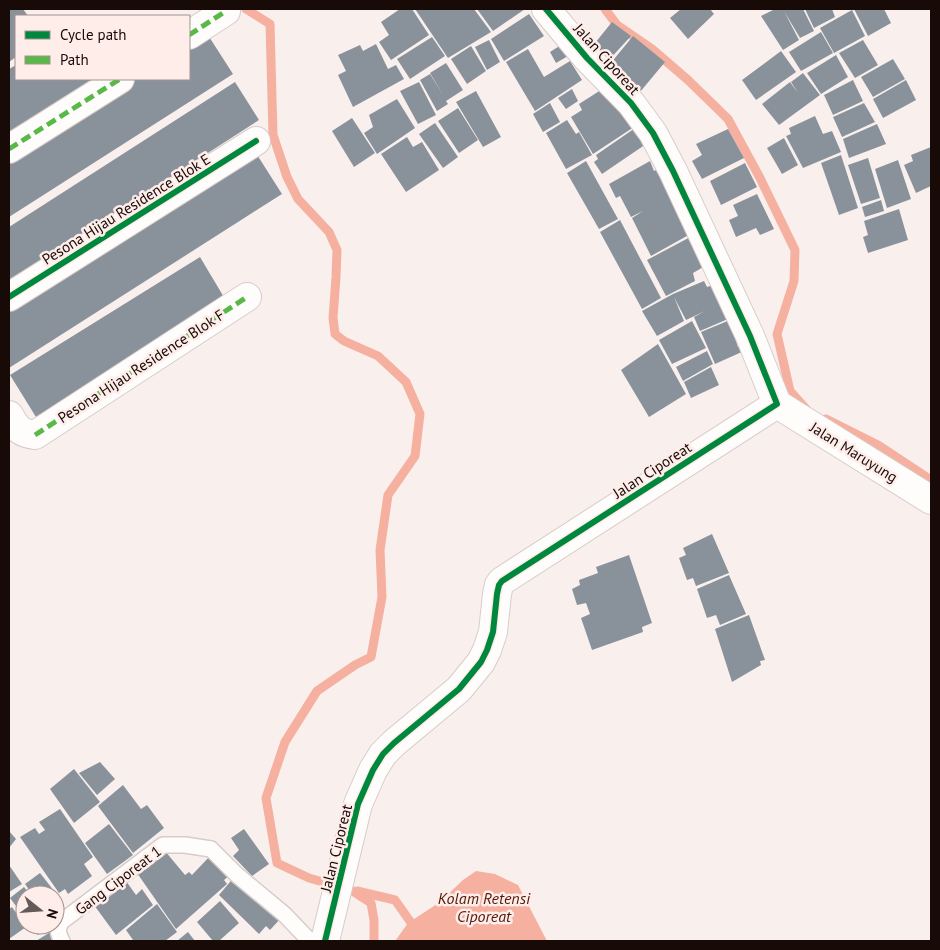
<svg xmlns="http://www.w3.org/2000/svg" width="940" height="950" viewBox="0 0 940 950" font-family="'PT Sans',sans-serif">
<rect width="100%" height="100%" fill="#f9f0ee"/>
<polygon fill="#f6b09f" points="476,871 495,874 518,885 547,941 395,941 408,923 440,902 463,880"/>
<g fill="none" stroke-linecap="round" stroke-linejoin="round">
<g stroke="#f6b09f" stroke-width="9">
<polyline points="246,9 270,24 273,135 287,177 298,199 329,232 337,250 336,277 333,318 335,334 344,341 378,356 406,382 420,414 415,456 388,495 380,550 382,597 371,657 355,665 317,691 285,742 266,798 277,863 309,878 351,890 371,903 374,920 374,941"/>
<polyline points="605,9 617,25 652,49 688,80 728,119 760,178 795,250 794,281 777,334 790,391 807,410"/>
<polyline points="826,419 878,445 931,480"/>
<polyline points="357,891 395,900 424,941"/>
</g>
</g>
<g fill="#89929a">
<polygon points="9,9 23,9 28,16 16,16 16,57 9,62"/>
<polygon points="400,9 412,9 429,35 391,60 379,42 389,35 381,22"/>
<polygon points="415,9 474,9 491,32 448,58"/>
<polygon points="477,9 525,9 493,31"/>
<polygon points="681,9 710,9 714,14 688,39 670,18"/>
<polygon points="775,9 803,9 814,31 800,38 784,11 799,40 783,50 761,16"/>
<polygon points="805,9 832,9 835,17 814,28"/>
<polygon points="854,9 884,9 891,23 868,36"/>
<polygon points="852,10 865,36 834,53 820,28"/>
<polygon points="529,14 544,36 504,61 491,39"/>
<polygon points="612,22 631,36 608,61 591,48"/>
<polygon points="206,32 233,74 9,217 9,159 134,79 189,79 189,44"/>
<polygon points="821,32 833,53 801,71 789,52"/>
<polygon points="633,36 665,62 640,92 610,64"/>
<polygon points="432,37 445,56 410,79 397,59"/>
<polygon points="489,40 500,62 487,70 475,47"/>
<polygon points="863,40 878,65 855,78 839,53"/>
<polygon points="376,44 388,69 396,65 404,79 353,107 338,75 346,71 338,55 360,45 363,51"/>
<polygon points="561,45 568,56 556,63 550,52"/>
<polygon points="471,46 486,71 467,84 451,59"/>
<polygon points="528,49 544,77 570,61 582,80 535,111 506,62"/>
<polygon points="781,51 796,72 756,100 742,80"/>
<polygon points="836,55 848,77 821,94 807,73"/>
<polygon points="893,59 905,79 873,97 861,77"/>
<polygon points="446,63 463,90 446,101 448,104 437,111 420,80 430,74 443,95 430,73"/>
<polygon points="16,65 16,79 99,79 9,137 9,69"/>
<polygon points="803,73 820,95 779,125 762,104 790,82 798,93 791,82"/>
<polygon points="853,80 863,101 833,115 824,95"/>
<polygon points="906,80 916,100 883,118 873,99"/>
<polygon points="235,82 259,120 9,281 9,227"/>
<polygon points="419,82 436,115 418,124 400,91"/>
<polygon points="604,88 640,123 593,154 571,117 582,110 579,104"/>
<polygon points="572,89 578,101 566,109 558,98"/>
<polygon points="476,91 501,137 483,147 456,102"/>
<polygon points="397,99 415,128 377,154 364,133 373,127 369,115"/>
<polygon points="550,103 560,122 543,132 533,114"/>
<polygon points="864,103 875,122 842,137 833,117"/>
<polygon points="458,108 478,140 459,153 438,121"/>
<polygon points="815,116 823,134 832,131 841,152 803,168 786,136 791,134 789,128"/>
<polygon points="352,118 375,153 354,167 332,131"/>
<polygon points="567,120 576,134 579,132 592,155 566,169 546,133"/>
<polygon points="435,123 458,157 443,168 419,134"/>
<polygon points="641,124 652,140 602,174 594,162 598,159 596,155"/>
<polygon points="877,124 886,144 849,158 843,139"/>
<polygon points="728,129 744,158 702,179 692,161 702,155 696,144"/>
<polygon points="407,137 413,147 422,142 439,170 406,192 381,154"/>
<polygon points="784,138 798,165 782,174 767,148"/>
<polygon points="931,147 931,186 916,193 904,165 913,161 911,155"/>
<polygon points="254,150 282,194 9,368 9,306"/>
<polygon points="841,155 858,208 839,215 821,163"/>
<polygon points="868,158 880,198 861,204 848,165"/>
<polygon points="898,160 911,199 887,208 875,169"/>
<polygon points="586,161 618,219 599,229 567,173"/>
<polygon points="650,161 654,171 658,169 694,232 651,256 632,218 643,211 631,217 620,196 616,198 609,184"/>
<polygon points="745,163 757,187 721,205 710,181"/>
<polygon points="757,194 774,229 760,235 756,228 736,237 729,220 738,216 733,205"/>
<polygon points="881,200 884,211 865,217 862,207"/>
<polygon points="899,209 908,240 868,253 863,237 868,235 864,221"/>
<polygon points="620,220 661,298 642,309 600,232"/>
<polygon points="694,235 705,266 693,273 695,281 666,296 647,260"/>
<polygon points="200,257 225,299 36,417 10,375"/>
<polygon points="704,281 707,287 722,282 728,319 700,331 694,317 705,311 686,320 674,297 684,321 657,336 642,311 673,294"/>
<polygon points="730,320 737,334 734,335 738,347 742,345 744,351 715,364 701,332"/>
<polygon points="692,321 706,348 672,364 659,340"/>
<polygon points="658,344 686,394 649,417 621,370"/>
<polygon points="707,351 713,364 683,381 676,367"/>
<polygon points="711,367 719,385 691,398 684,382"/>
<polygon points="712,534 729,573 696,586 693,578 687,580 679,558 686,555 683,548"/>
<polygon points="629,555 652,623 642,627 643,632 592,650 581,618 590,614 586,603 577,605 572,589 580,585 579,580 598,573 596,567"/>
<polygon points="729,575 746,614 720,625 716,615 707,618 697,589"/>
<polygon points="749,615 765,660 760,661 761,665 732,682 715,629"/>
<polygon points="100,762 115,779 97,795 79,773"/>
<polygon points="74,769 100,802 74,823 50,789"/>
<polygon points="123,785 141,809 147,805 164,828 133,853 98,806"/>
<polygon points="60,809 93,857 84,864 92,876 68,894 65,889 59,893 20,837 35,828 39,834 45,830 39,822"/>
<polygon points="109,824 133,855 107,874 85,843"/>
<polygon points="244,829 269,864 252,876 233,856 239,850 231,838"/>
<polygon points="9,831 16,839 9,848"/>
<polygon points="165,851 185,875 189,872 192,875 211,855 230,875 224,880 227,884 176,929 137,873"/>
<polygon points="9,865 22,884 9,892"/>
<polygon points="40,873 58,896 55,898 55,895 33,895 25,884"/>
<polygon points="235,876 281,918 270,930 266,926 259,934 219,895"/>
<polygon points="126,881 136,895 142,889 153,905 116,935 94,905"/>
<polygon points="24,887 30,895 25,895 25,918 10,898"/>
<polygon points="220,901 239,923 219,941 213,941 197,922"/>
<polygon points="157,904 177,932 165,941 131,941 133,940 126,930"/>
<polygon points="12,907 26,927 9,939 9,909"/>
<polygon points="30,925 51,925 38,935"/>
<polygon points="52,931 59,941 36,941"/>
<polygon points="188,932 195,941 177,941"/>
</g>
<g fill="none" stroke-linecap="round" stroke-linejoin="round">
<g stroke="#d7ccc9" stroke-width="18">
<path id="service" d="M62 941C58 934 57 930 61 922L163 845H185L211 849 237 875 284 914 307 938 312 941"/>
</g>
<g stroke="#d7ccc9" stroke-width="30">
<g id="minor">
<polyline points="546,9 587,58 631,103 653,133 673,171 750,336 777,404"/>
<polyline points="189,35 226,11"/>
<polyline points="9,149 120,79"/>
<polyline points="9,297 256,141"/>
<polyline points="777,404 931,500"/>
<path d="M9 415C17 428 19 433 35 435L247 297"/>
<polyline points="325,941 358,804 373,770 383,754 394,743 459,689 481,662 487,650 493,632 497,594 499,585 502,581 777,404"/>
</g>
</g>
<use href="#service" stroke="#fefdfc" stroke-width="15"/>
<use href="#minor" stroke="#fefdfc" stroke-width="28"/>
<g stroke="#58b947" stroke-width="5" stroke-dasharray="10 5" stroke-linecap="butt">
<polyline points="189,35 226,11"/>
<polyline points="9,149 120,79"/>
<polyline points="35,435 247,297"/>
</g>
<g stroke="#feede9" stroke-width="9">
<g id="cycleway">
<polyline points="9,297 256,141"/>
<polyline points="325,941 358,804 373,770 383,754 394,743 459,689 481,662 487,650 493,632 497,594 499,585 502,581 777,404 750,336 673,171 653,133 631,103 587,58 546,9"/>
</g>
</g>
<use href="#cycleway" stroke="#00873e" stroke-width="6"/>
</g>
<g text-anchor="middle" dominant-baseline="central" stroke-width="5" stroke-linejoin="round" paint-order="stroke">
<g font-size="15" fill="#170a07" stroke="#feede9">
<text transform="translate(607 59) rotate(48)">Jalan Ciporeat</text>
<text transform="translate(126 209) rotate(-32)">Pesona Hijau Residence Blok E</text>
<text transform="translate(141 366) rotate(-33)">Pesona Hijau Residence Blok F</text>
<text transform="translate(854 452) rotate(32)">Jalan Maruyung</text>
<text transform="translate(652 470) rotate(-33)">Jalan Ciporeat</text>
<text transform="translate(336 848) rotate(-76)">Jalan Ciporeat</text>
<text transform="translate(118 880) rotate(-37)">Gang Ciporeat 1</text>
</g>
<g font-size="16" font-style="italic" fill="#551a0b" stroke="#feede9">
<text x="484" y="898">Kolam Retensi<tspan x="484" dy="18">Ciporeat</tspan></text>
</g>
</g>
<rect width="940" height="950" fill="none" stroke="#170a07" stroke-width="20"/>
<rect x="15" y="15" width="175" height="65" fill="#feede9" stroke="#a2928f"/>
<rect x="25" y="31" width="25" height="8" fill="#00873e" stroke="#a2928f"/>
<text x="60" y="40" font-size="15" fill="#170a07">Cycle path</text>
<rect x="25" y="56" width="25" height="8" fill="#58b947" stroke="#a2928f"/>
<text x="60" y="65" font-size="15" fill="#170a07">Path</text>
<g transform="translate(40 910) rotate(107)"><circle r="24" fill="#feede9" stroke="#a2928f"/>
<path d="M0-4L9 19L0 12L-9 19Z" fill="#665a58"/>
<text y="-8" font-size="14" font-weight="bold" text-anchor="middle" fill="#170a07">N</text>
</g>
</svg>
